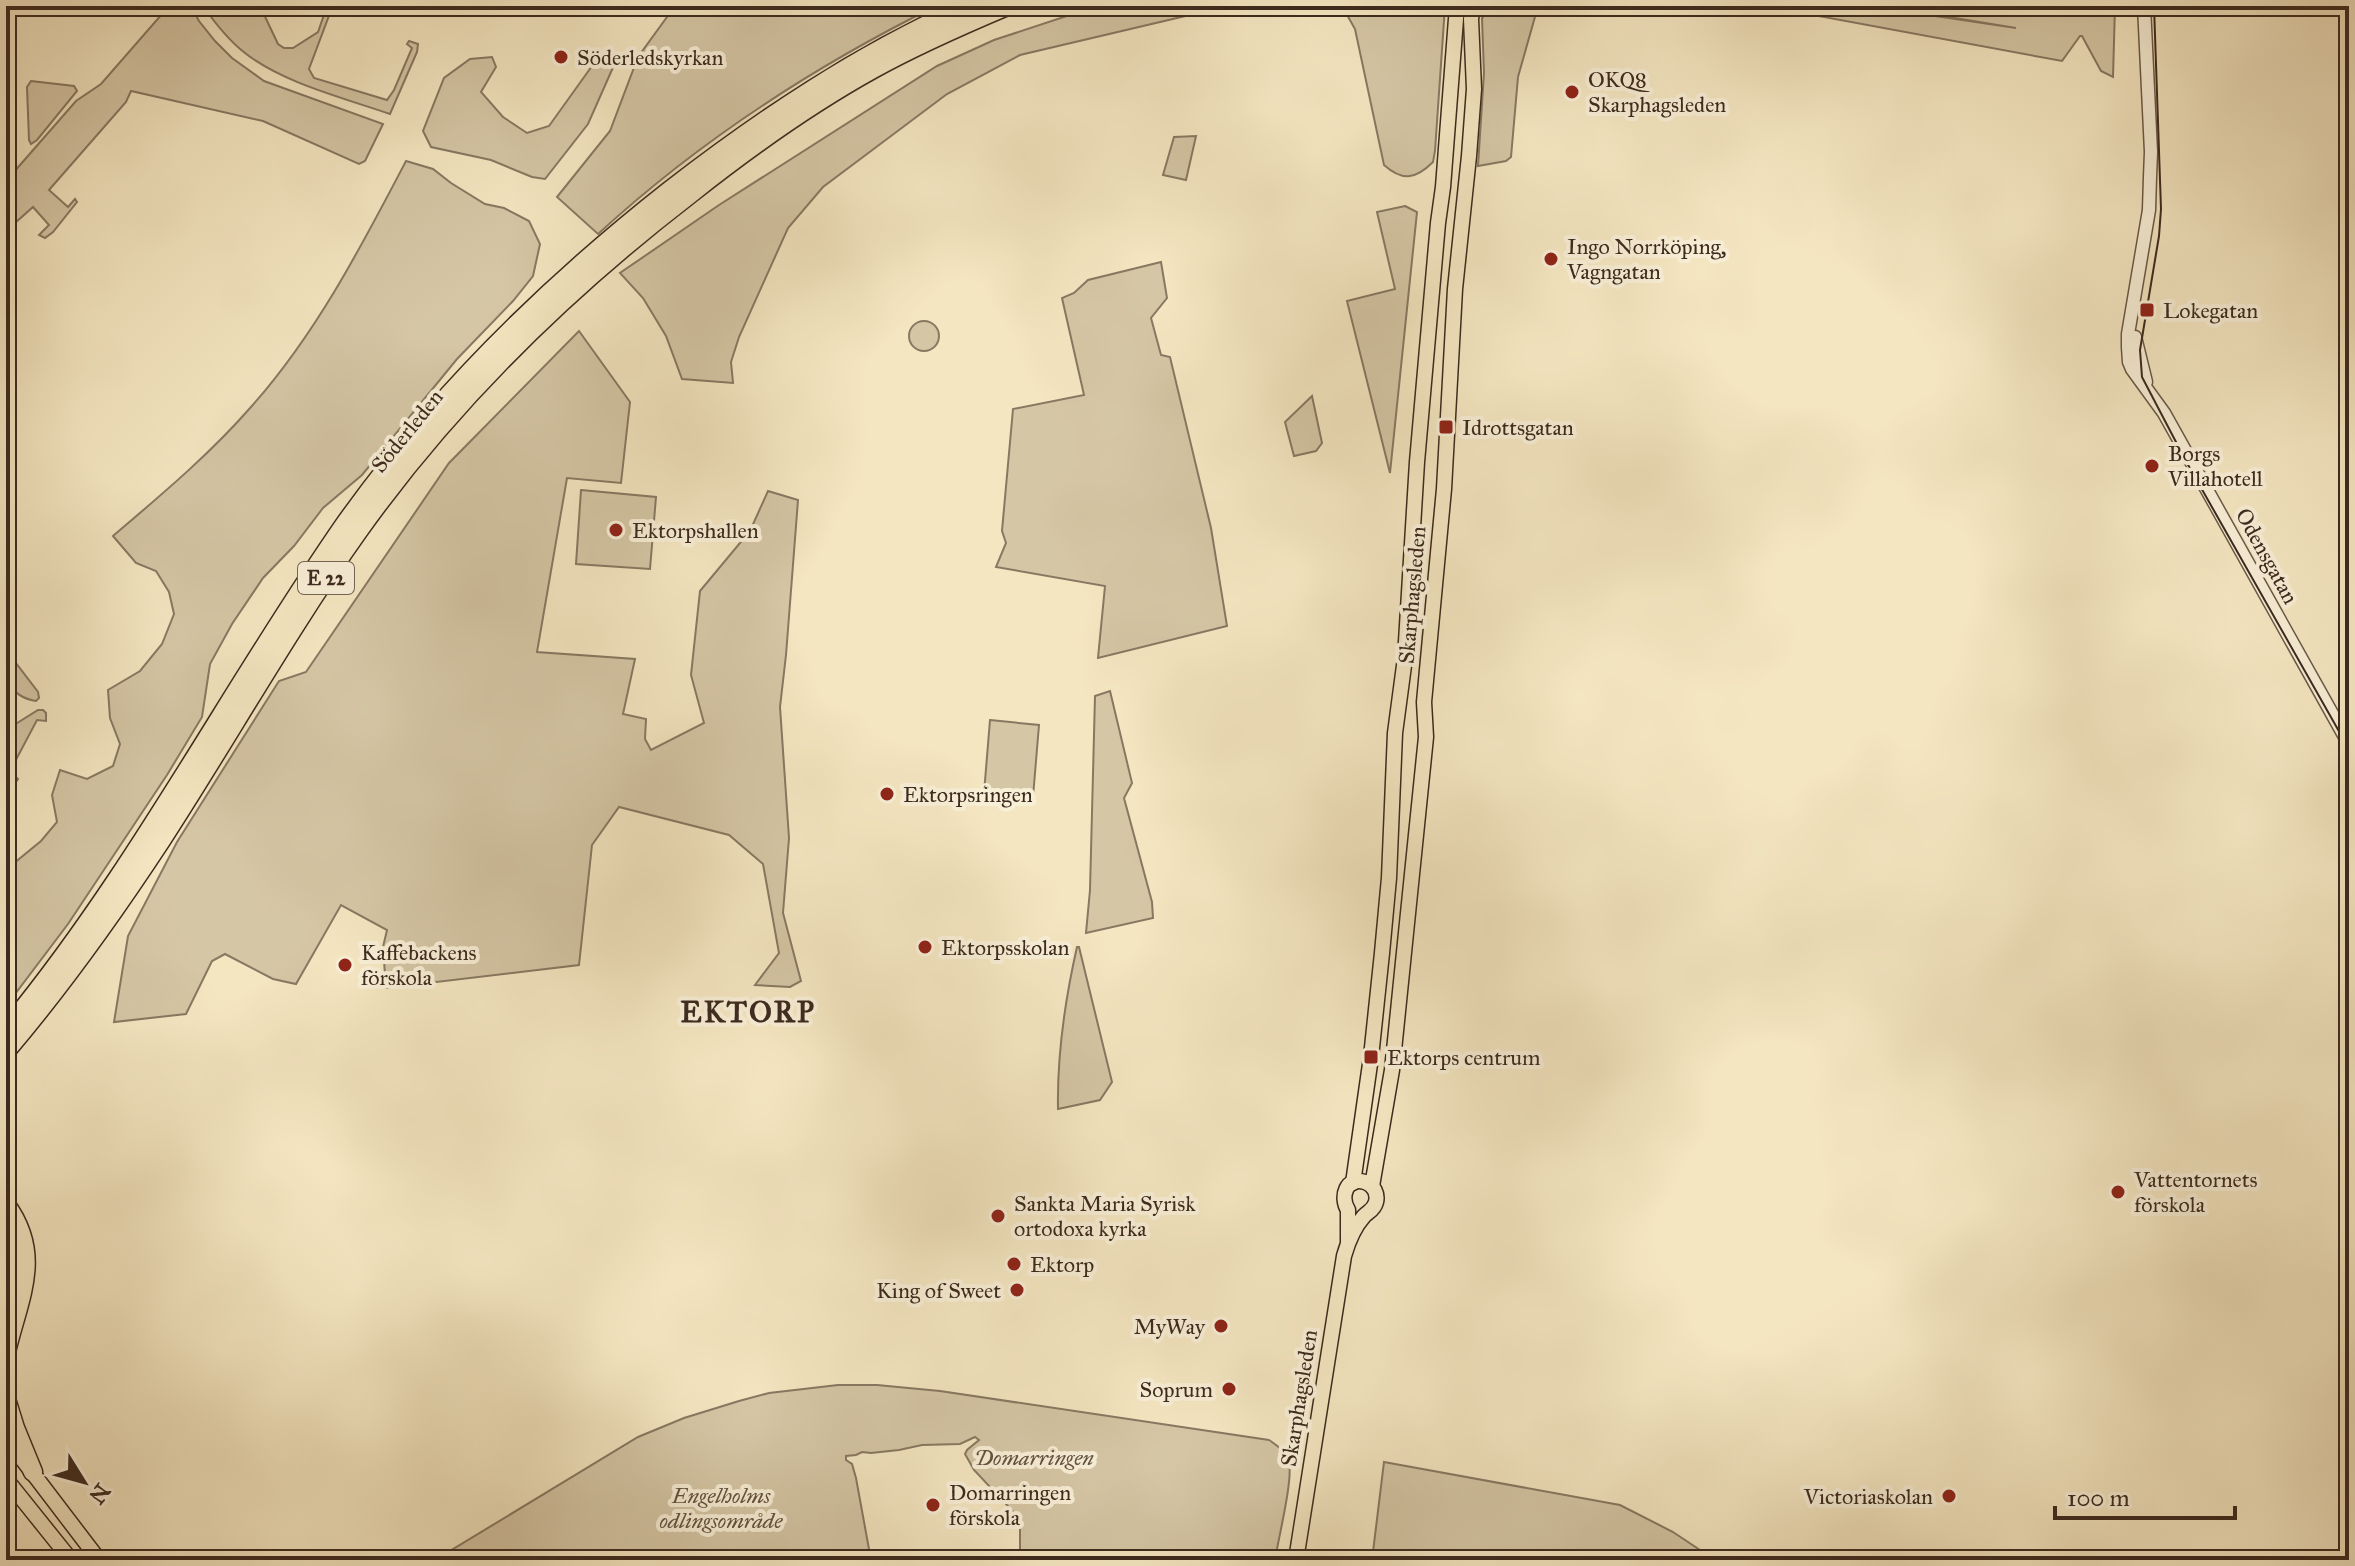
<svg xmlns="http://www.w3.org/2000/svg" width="2355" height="1566" viewBox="0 0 2355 1566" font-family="'IM FELL Great Primer',serif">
<rect width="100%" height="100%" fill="#f4e6c1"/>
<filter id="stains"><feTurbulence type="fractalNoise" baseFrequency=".0025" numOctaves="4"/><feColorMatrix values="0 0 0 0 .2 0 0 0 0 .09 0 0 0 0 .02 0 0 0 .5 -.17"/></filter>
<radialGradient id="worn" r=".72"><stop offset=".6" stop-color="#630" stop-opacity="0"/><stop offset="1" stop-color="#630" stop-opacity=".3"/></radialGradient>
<g fill="#d5c6a5" stroke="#887862" stroke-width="2">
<polygon points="169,6 191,6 199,21 215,41 232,58 264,81 383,124 365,161 359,164 263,121 131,91 126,102 49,190 68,207 75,199 77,202 53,232 45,238 39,235 49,225 33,207 6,231 6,181 76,101 101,84"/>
<path d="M203 6H260L278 44 284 48H293L318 32 325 12 329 10 330 13 309 69 314 78 387 100 394 90 412 48 407 44 409 41 418 44 417 52 390 114C344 98 283 83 245 53 228 40 215 23 203 6Z"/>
<path d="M675 6H936C815 66 698 142 598 234L557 197 610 131 638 57Z"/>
<polygon points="1097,6 1228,6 1020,55 947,94 823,187 788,228 739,337 731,362 733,383 682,379 666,336 643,298 620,273 719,205 937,66 994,40"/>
<path d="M1342 6H1445L1435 151 1433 162C1415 180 1402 181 1384 165L1355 29Z"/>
<polygon points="1492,6 1538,6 1518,77 1511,157 1506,161 1478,166 1484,73 1482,18"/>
<polygon points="1764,6 1868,6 2016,28 1881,6 2115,6 2113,77 2101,71 2082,36 2080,36 2062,61"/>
<polygon points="492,57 496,67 481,92 503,117 527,133 549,126 597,59 615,63 588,124 545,179 532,177 491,160 431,147 423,131 444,78 470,59"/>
<polygon points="31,81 74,86 77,91 37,140 31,144 29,140 27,87"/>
<polygon points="1196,136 1186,180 1163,175 1174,137"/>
<path d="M406 161 433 169 451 183 485 204 504 208 529 221 540 244 533 276 513 301 457 359 362 475 323 508 294 546 263 578 232 624 210 664 202 717 167 775 68 924 6 1006V873L13 864 41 841 57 822 52 795 60 770 87 779 113 766 120 744 110 718 108 690 140 671 162 644 174 614 169 592 156 571 136 563 113 536C161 495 209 455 251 407 316 334 361 247 406 161Z"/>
<polygon points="1405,206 1417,212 1390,473 1347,301 1395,289 1377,212"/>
<polygon points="1161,262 1167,298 1151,318 1161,355 1170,357 1211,528 1227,626 1098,658 1105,586 996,567 1006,543 1002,531 1013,409 1084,395 1062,298 1074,293 1088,280"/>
<circle cx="924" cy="336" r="15"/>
<polygon points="579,331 630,402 621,483 567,478 537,652 635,659 623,714 646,719 645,739 651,750 704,723 691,675 700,591 750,531 768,491 798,500 786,655 780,707 789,838 783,913 801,981 790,987 755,985 779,953 763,864 729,835 619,807 592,845 579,965 386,988 383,947 387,930 341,905 296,984 273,979 225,954 212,961 186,1014 114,1022 128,936 177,842 279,681 306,672 449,463"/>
<polygon points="1312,396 1322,443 1316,451 1294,456 1285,422"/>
<polygon points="581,490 656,497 650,569 576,564"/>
<path d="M6 650 38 692 39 698 36 701C6 696 6 675 6 650Z"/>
<polygon points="1110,691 1132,783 1124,798 1152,902 1153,918 1086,933 1090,890 1095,696"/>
<polygon points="38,710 43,710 46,713 46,721 37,720 10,771 18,779 6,795 6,730"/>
<polygon points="990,720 1039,725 1033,797 984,793"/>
<path d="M1077 947H1079L1112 1082 1100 1100 1058 1109C1057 1055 1065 1000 1077 947Z"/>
<path d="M838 1385H877L940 1391 1269 1440C1279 1446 1286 1453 1289 1464 1293 1480 1278 1540 1275 1560H1020V1519L974 1470 965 1454 967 1450 979 1440 975 1437 960 1444 922 1445 899 1450 871 1453 862 1452 856 1455 846 1456V1460L852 1464 856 1478 871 1560H435L638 1437 684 1418 739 1401 769 1393Z"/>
<polygon points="1384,1462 1620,1505 1673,1532 1715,1560 1372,1560"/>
</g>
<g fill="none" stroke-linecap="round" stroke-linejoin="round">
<g stroke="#6a5947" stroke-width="15">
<g id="minor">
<polyline points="2144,6 2151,152 2150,177 2149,210 2128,334 2128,347 2129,362 2132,369 2164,413 2349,744"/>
<polyline points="2135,337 2146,382"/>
</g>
</g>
<g stroke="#3c2a1e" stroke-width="17">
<g id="major">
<polyline points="1353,1183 1371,1057 1382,953 1389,878 1395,733 1405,658 1417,462 1438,223 1443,187 1457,6"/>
<polyline points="1372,1186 1392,1070 1426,737 1424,702 1444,489 1455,289 1469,156 1474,89 1471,19 1473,6"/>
<polyline points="6,1438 99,1560"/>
<polyline points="6,1479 71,1560"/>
<path d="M1296 1560 1344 1256C1348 1242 1354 1227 1364 1216 1369 1211 1374 1210 1376 1202 1378 1194 1374 1185 1365 1182 1346 1176 1340 1197 1348 1210V1243"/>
</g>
</g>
<g stroke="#3c2a1e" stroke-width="21">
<g id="highway">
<path d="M6 1030C136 873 229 691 345 524 435 397 547 287 669 191 762 119 859 54 967 6"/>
<path d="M6 1051C62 985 112 915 160 842 227 739 287 631 359 530 451 401 564 291 690 194 748 148 808 105 873 69 916 45 962 25 1007 6"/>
<path d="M6 1205C43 1256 19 1297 6 1352"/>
<path d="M6 1234C13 1252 11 1266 6 1285"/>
<polyline points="6,1399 15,1428 33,1472"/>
</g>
</g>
<use href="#minor" stroke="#f8efd7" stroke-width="12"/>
<use href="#major" stroke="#f4e6c1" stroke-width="14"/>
<use href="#highway" stroke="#f4e6c1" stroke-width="18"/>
<polyline stroke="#3c2a1e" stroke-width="2" points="2154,6 2161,209 2159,236 2140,350 2142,377 2187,463 2349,749"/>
</g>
<g fill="#8f2418" stroke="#f8efd7" stroke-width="3">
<circle cx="561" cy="57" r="8"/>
<circle cx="1572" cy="92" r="8"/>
<circle cx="1551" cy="259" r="8"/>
<rect x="2139" y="302" width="16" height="16" rx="4"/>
<rect x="1438" y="419" width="16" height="16" rx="4"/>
<circle cx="2152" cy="466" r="8"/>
<circle cx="616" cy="530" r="8"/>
<circle cx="887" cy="794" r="8"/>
<circle cx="925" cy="947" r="8"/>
<circle cx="345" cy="965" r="8"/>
<rect x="1363" y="1049" width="16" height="16" rx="4"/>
<circle cx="2118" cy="1192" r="8"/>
<circle cx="998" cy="1216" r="8"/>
<circle cx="1014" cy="1264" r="8"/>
<circle cx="1017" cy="1290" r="8"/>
<circle cx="1221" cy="1326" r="8"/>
<circle cx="1229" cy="1389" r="8"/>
<circle cx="1949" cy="1496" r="8"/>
<circle cx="933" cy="1505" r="8"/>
</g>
<g text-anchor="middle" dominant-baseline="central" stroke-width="8" stroke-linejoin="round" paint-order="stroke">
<rect fill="#f8efd7" stroke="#746556" stroke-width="2" x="298" y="562" width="56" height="32" rx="6"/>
<g font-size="20" font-weight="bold" fill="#3c2a1e">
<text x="326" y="578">E 22</text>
</g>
<g font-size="22" fill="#3c2a1e" stroke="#f8efd7" text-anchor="start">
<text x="577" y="57">Söderledskyrkan</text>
<text x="1588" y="79">OKQ8<tspan x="1588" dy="25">Skarphagsleden</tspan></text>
<text x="1567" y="246">Ingo Norrköping,<tspan x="1567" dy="25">Vagngatan</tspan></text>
<text x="2163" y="310">Lokegatan</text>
<text x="1462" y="427">Idrottsgatan</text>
<text x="2168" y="453">Borgs<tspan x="2168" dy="25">Villahotell</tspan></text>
<text x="632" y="530">Ektorpshallen</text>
<text x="903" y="794">Ektorpsringen</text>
<text x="941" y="947">Ektorpsskolan</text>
<text x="361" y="952">Kaffebackens<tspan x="361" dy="25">förskola</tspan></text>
<text x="1387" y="1057">Ektorps centrum</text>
<text x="2134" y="1179">Vattentornets<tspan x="2134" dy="25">förskola</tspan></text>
<text x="1014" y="1203">Sankta Maria Syrisk<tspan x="1014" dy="25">ortodoxa kyrka</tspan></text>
<text x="1030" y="1264">Ektorp</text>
<text x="1001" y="1290" text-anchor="end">King of Sweet</text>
<text x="1205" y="1326" text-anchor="end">MyWay</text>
<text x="1213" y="1389" text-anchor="end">Soprum</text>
<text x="949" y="1492">Domarringen<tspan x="949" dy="25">förskola</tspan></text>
<text x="1933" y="1496" text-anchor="end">Victoriaskolan</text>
</g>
<g font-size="22" fill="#3c2a1e" stroke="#f8efd7">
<text transform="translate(407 431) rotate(-51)">Söderleden</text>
<text transform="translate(2267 556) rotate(61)">Odensgatan</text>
<text transform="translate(1412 595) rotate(-85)">Skarphagsleden</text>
<text transform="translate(1299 1398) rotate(-81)">Skarphagsleden</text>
</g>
<g font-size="22" font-style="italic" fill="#625140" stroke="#f8efd7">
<text x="1034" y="1457">Domarringen</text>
<text x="721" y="1495">Engelholms<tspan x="721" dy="25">odlingsområde</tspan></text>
</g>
<g font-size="30" font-weight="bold" letter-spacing="2" fill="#3c2a1e" stroke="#f8efd7">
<text x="748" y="1012">EKTORP</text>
</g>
</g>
<rect width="2355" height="1566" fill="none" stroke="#f4e6c1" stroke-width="32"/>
<rect x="8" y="8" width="2339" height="1550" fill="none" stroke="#3c2a1e" stroke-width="4"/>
<rect x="16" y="16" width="2323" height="1534" fill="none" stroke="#3c2a1e" stroke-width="2"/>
<g transform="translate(84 1482) rotate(127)" stroke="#f8efd7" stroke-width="6" paint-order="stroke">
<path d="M0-6L14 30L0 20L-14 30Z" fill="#3c2a1e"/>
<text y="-12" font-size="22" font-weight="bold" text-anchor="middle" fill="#3c2a1e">N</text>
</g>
<path d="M2055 1506v12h180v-12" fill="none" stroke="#3c2a1e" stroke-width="4"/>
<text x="2067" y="1506" font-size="24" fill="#3c2a1e" stroke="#f8efd7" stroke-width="6" paint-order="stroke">100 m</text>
<rect width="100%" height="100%" filter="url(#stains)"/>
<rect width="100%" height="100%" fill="url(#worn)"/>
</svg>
